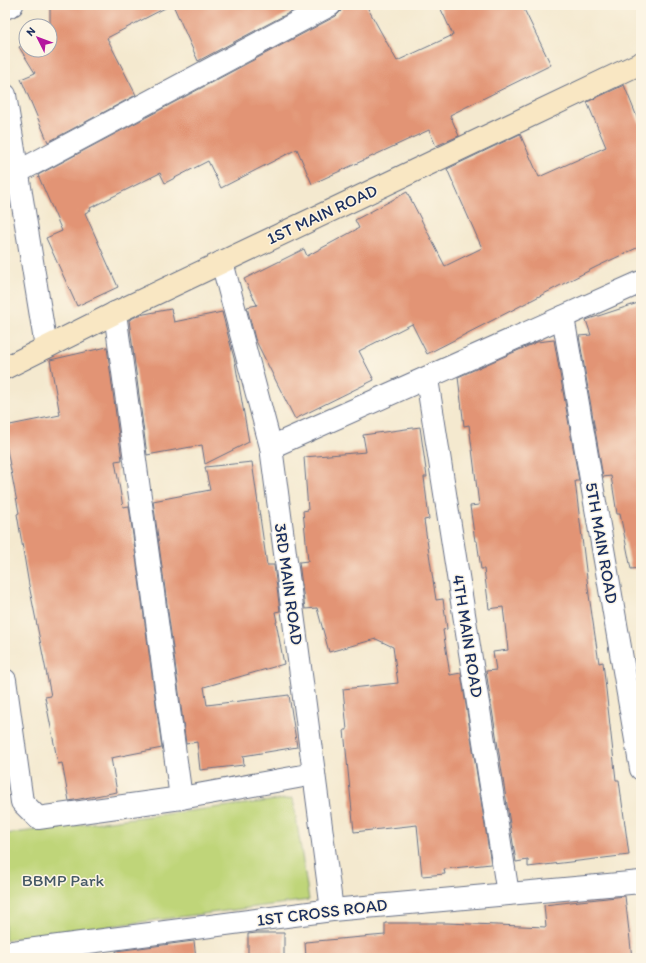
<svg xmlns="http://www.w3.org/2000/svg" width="646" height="963" viewBox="0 0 646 963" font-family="Itim,sans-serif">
<rect width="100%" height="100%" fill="#fcf5e5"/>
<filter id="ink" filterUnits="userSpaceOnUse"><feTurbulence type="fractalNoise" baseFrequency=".025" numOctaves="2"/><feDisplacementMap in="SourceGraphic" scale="8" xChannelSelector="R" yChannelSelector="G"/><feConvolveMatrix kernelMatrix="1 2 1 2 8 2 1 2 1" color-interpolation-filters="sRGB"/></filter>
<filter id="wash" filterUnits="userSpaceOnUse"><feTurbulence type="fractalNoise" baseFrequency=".012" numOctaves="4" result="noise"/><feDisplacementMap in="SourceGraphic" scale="16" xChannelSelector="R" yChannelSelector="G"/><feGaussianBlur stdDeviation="0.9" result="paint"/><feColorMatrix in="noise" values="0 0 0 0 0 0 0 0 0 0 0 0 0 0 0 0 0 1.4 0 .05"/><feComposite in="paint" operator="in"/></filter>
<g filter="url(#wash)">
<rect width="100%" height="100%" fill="#f4e9cf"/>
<polygon fill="#bfd579" stroke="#6d826c" points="293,798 309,900 5,940 5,834"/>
<g id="blocks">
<g fill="#e29474">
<polygon points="50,5 171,5 107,38 136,95 48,142 21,79 35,73 19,47 26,43 26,50 50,50"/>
<polygon points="173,5 304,5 198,61"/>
<polygon points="342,5 366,5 397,61 453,35 439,5 522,5 551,65 450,115 459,136 436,146 429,130 312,184 297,149 221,188 208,161 165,183 160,173 90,208 91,210 85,213 118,287 77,306 46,238 62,231 38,175 336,16 341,11"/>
<polygon points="624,85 641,127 641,246 596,267 427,354 412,324 359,351 374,380 295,419 255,339 247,307 257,305 244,279 304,249 307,256 359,228 355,220 407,192 445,266 482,248 447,169 520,134 539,177 606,147 587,102"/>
<polygon points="641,302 641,568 631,569 620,514 617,514 611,476 603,477 579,336 591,335 586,320"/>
<polygon points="171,309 174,322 222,312 235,362 249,442 205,464 202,445 147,455 129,320 139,315"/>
<polygon points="554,340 579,481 575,481 589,595 599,663 603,662 616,780 619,780 629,855 528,867 528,860 516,862 486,671 496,670 493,652 508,650 503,607 489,609 484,569 481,569 477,541 475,541 470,506 479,505 469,425 464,426 458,377 537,342"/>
<polygon points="107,347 122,460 115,461 123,507 129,506 162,748 111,758 117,792 69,801 62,763 58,764 45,697 51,696 29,585 17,514 19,513 5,439 5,426 60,415 50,360"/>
<polygon points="420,427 427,477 424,477 429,519 424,520 436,600 443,599 447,629 443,630 450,675 461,673 491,864 444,869 445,874 422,876 417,825 354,832 344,730 347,730 343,689 398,683 393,647 376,639 329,652 317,608 305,609 299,562 308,561 303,511 308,510 304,457 366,452 363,435"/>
<polygon points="252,462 267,565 274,565 280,611 275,612 277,622 276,622 284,664 204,687 207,705 289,695 297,747 243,756 244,765 200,770 197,742 186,744 153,501 210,490 205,467"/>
<polygon points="625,896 632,958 306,958 305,942 385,935 385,923 447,923 546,927 544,905"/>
<polygon points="257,933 284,933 284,958 248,958 248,934"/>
<polygon points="194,941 196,958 117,958 116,951"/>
</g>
</g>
</g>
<g filter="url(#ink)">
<use href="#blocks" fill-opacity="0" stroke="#677086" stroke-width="1"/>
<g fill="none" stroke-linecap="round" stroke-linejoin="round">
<g stroke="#677086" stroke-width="24">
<g id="street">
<polyline points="5,8 12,5"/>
<polyline points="5,95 46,347"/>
<polyline points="16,173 330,5"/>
<polyline points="222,262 271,447 332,910"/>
<polyline points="115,313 181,798"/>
<polyline points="563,317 641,769"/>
<polyline points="427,379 508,894"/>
<polyline points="271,447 641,282"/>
<polyline points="5,680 22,802 38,818 181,798 314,774"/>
<polyline points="5,953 332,910 641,882"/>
</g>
</g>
<g stroke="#677086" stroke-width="24">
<polyline id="secondary" points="5,368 115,313 641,63"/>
</g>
<use href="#street" stroke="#fff" stroke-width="22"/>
<use href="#secondary" stroke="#f9e7c3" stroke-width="22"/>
</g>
</g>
<g text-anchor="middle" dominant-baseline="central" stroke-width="3" stroke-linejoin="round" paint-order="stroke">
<g font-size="17" fill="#1b2f5e" stroke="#fcf5e5">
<text transform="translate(322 214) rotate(-25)">1ST MAIN ROAD</text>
<text transform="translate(602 543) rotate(80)">5TH MAIN ROAD</text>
<text transform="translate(289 584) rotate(82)">3RD MAIN ROAD</text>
<text transform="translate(468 636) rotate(81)">4TH MAIN ROAD</text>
<text transform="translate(322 912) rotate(-7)">1ST CROSS ROAD</text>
</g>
<g font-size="17" fill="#445865" stroke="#fcf5e5">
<text x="63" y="880">BBMP Park</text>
</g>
</g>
<rect width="646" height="963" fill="none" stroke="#fcf5e5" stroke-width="20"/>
<g transform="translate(38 38) rotate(312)"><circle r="19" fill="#fcf5e5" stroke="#a2a6af"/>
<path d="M0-3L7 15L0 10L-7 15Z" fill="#b5179e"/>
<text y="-6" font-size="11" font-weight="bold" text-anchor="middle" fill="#1b2f5e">N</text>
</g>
</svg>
